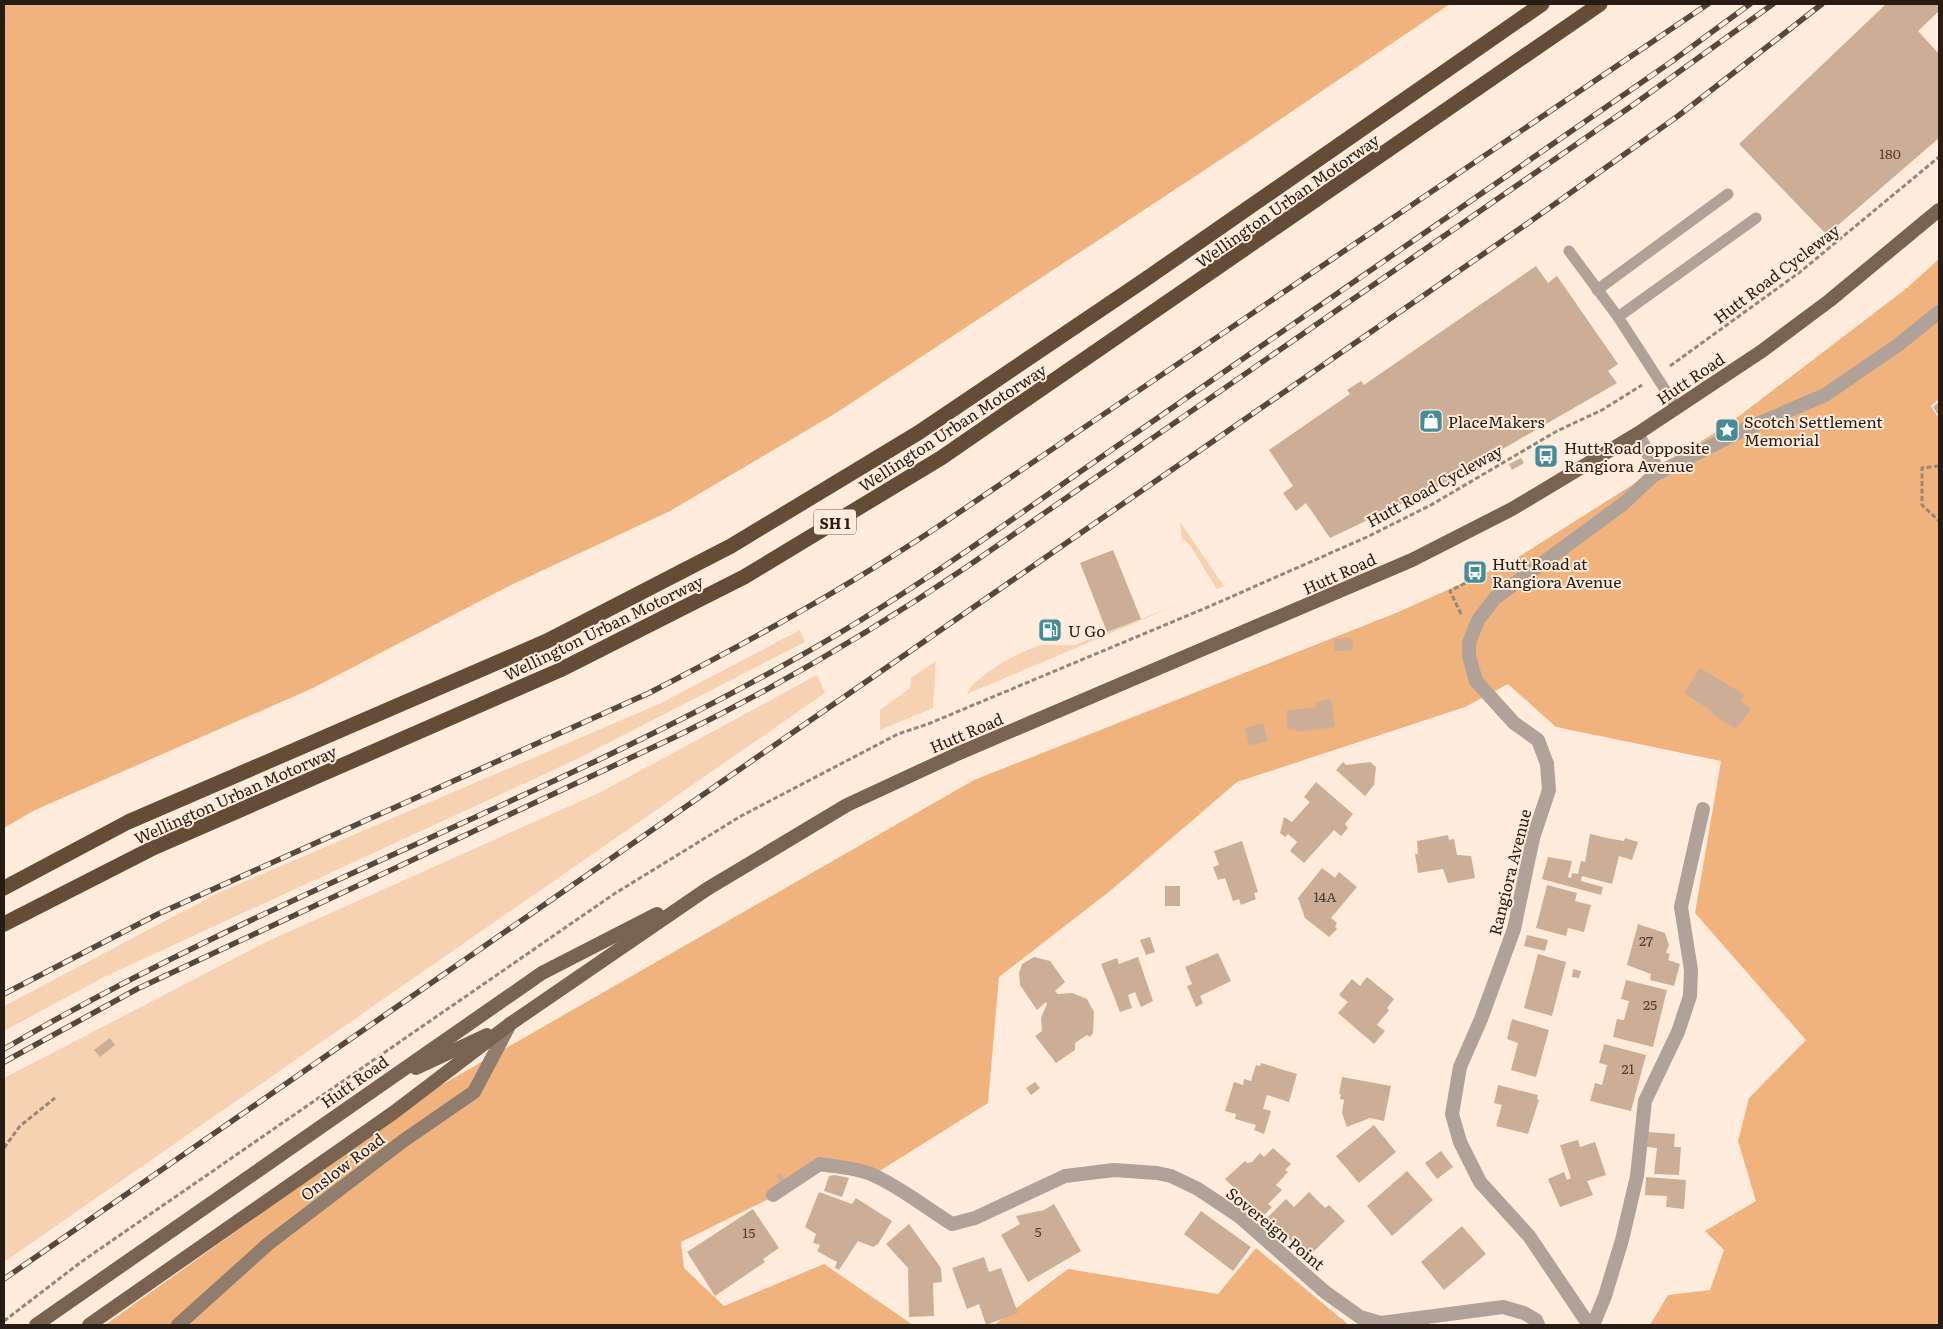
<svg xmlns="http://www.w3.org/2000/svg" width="1943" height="1329" viewBox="0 0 1943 1329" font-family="Literata,serif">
<rect width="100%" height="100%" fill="#ffecdd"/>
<g fill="#f7d2b2">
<polygon points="1180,522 1224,586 1217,589 1189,544 1182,539"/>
<path d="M1182 603 967 694C972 677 1026 647 1043 645 1053 644 1063 646 1074 645Z"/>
<polygon points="800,630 805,642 573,761 104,977 4,1031 4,1006 218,893 659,704"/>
<polygon points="936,661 933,708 880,730 880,710 910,688 911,678"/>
<polygon points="817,675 825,693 4,1262 4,1078 268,941 601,792"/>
</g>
<g fill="#f1b37e">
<polygon points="1939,259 1939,399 1931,406 1939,418 1939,1325 1650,1325 1668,1295 1710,1290 1724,1250 1705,1231 1756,1201 1738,1141 1749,1098 1806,1040 1695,913 1721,761 1556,727 1508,684 1465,707 1237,782 1110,891 999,977 988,1103 878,1172 822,1163 777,1195 681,1242 684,1268 724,1306 824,1264 913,1325 105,1325 438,1087 974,780 1396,613 1512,561 1730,423 1907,288"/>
<polygon points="1256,1248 1349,1325 994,1325 1068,1269 1218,1294"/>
</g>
<polygon fill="#f1b37d" points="4,4 1450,4 1241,146 836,413 670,511 509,586 313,688 35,810 4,828"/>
<g fill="#ccae96">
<polygon points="1886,4 1939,4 1939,11 1918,31 1939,54 1939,138 1829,233 1824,232 1739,144"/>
<polygon points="1536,266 1548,283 1557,276 1618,364 1608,371 1617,383 1437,487 1330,538 1306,503 1296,511 1283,493 1293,486 1269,450 1350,394 1347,390 1361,381 1364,385"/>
<polygon points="1939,402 1939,416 1933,407"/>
<polygon points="1521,458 1524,463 1512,470 1509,464"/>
<polygon points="1113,550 1141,619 1107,632 1080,563"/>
<polygon points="1352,638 1353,650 1335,651 1334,639"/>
<polygon points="1700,668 1745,695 1741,701 1751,709 1736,729 1712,714 1713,712 1684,693"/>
<polygon points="1331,699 1335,727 1297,732 1296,729 1288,730 1286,711 1316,707 1315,702"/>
<polygon points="1263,723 1268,741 1249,746 1245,728"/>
<polygon points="1343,762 1346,765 1370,762 1376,767 1374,785 1365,796 1336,770"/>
<polygon points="1316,782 1353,814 1345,824 1348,828 1341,836 1334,830 1304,863 1290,851 1297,842 1288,834 1285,837 1280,833 1284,817 1292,822 1310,802 1304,797"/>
<polygon points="1590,834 1607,838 1624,841 1625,838 1638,842 1632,860 1619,856 1612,884 1582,876 1581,881 1603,887 1601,895 1542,879 1548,857 1572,861 1568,877 1571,878 1572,873 1578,874 1581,861 1585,862"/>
<polygon points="1448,835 1449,840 1454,839 1457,855 1471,856 1475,878 1448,883 1443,869 1418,873 1415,854 1418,854 1417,841"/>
<polygon points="1242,841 1258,892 1254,893 1256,899 1241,905 1239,899 1233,901 1225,878 1218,880 1213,867 1219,865 1214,851"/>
<polygon points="1322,868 1335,878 1339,872 1357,887 1331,918 1337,923 1335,927 1337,929 1329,937 1305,918 1298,898"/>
<polygon points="1547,885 1577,893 1575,901 1591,905 1584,932 1568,928 1566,936 1536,928"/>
<rect x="1165" y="886" width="15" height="20"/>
<polygon points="1638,924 1665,933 1669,945 1666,953 1670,954 1668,960 1680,964 1674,986 1650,980 1651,974 1627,965"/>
<polygon points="1527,935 1548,940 1545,951 1524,946"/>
<polygon points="1150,937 1155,952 1146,955 1140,940"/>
<polygon points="1218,953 1231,981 1200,996 1203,1003 1196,1007 1187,986 1192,984 1185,967"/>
<polygon points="1538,954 1566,962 1552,1016 1524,1008"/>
<polygon points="1034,957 1050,961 1065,982 1055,991 1058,994 1072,993 1080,996 1087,999 1094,1012 1093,1033 1090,1037 1087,1035 1075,1043 1075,1050 1056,1063 1035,1036 1042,1031 1041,1018 1047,1004 1046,1002 1037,1010 1020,985 1019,973 1022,964"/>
<polygon points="1138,957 1153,1001 1141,1007 1135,992 1128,995 1132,1008 1120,1012 1101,964 1117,958 1119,964"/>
<polygon points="1573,969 1581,971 1579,978 1572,977"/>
<polygon points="1367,977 1394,999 1387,1008 1389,1010 1377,1025 1385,1031 1374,1044 1338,1013 1348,1002 1339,995 1352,979 1360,986"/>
<polygon points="1626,980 1667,990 1653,1047 1613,1037 1617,1019 1624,1020 1629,1001 1621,999"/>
<polygon points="1512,1019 1549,1030 1536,1077 1511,1070 1518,1043 1507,1039"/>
<polygon points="110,1038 115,1045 100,1057 94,1050"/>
<polygon points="1604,1044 1646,1055 1631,1111 1590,1101 1595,1083 1602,1085 1607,1065 1599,1063"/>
<polygon points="1261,1063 1297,1074 1289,1102 1267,1095 1263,1109 1271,1111 1264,1134 1254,1130 1256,1125 1235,1119 1236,1114 1225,1111 1234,1082 1243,1085 1244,1079 1251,1081 1256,1065 1260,1066"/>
<polygon points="1342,1077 1391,1086 1384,1121 1370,1118 1347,1127 1342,1113 1344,1100 1340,1099 1341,1094 1339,1094"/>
<polygon points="1035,1082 1040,1088 1031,1095 1026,1088"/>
<polygon points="1498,1085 1538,1095 1537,1099 1539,1100 1528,1134 1496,1126 1502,1105 1494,1103"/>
<polygon points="1374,1125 1396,1152 1359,1183 1336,1156"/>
<polygon points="1648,1132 1675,1134 1674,1147 1681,1147 1679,1175 1654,1174 1657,1148 1647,1147"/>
<polygon points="1578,1140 1580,1147 1595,1142 1606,1175 1587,1181 1593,1195 1560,1207 1548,1179 1564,1172 1567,1180 1571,1178 1560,1145"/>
<polygon points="1273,1148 1291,1164 1285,1170 1288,1172 1276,1185 1282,1190 1268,1204 1272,1207 1263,1216 1225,1179 1245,1161 1247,1163 1252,1162 1260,1153 1264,1157"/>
<polygon points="1441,1151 1453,1167 1437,1179 1425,1163"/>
<polygon points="1407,1171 1433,1200 1392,1236 1367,1206"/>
<polygon points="780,1173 785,1180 781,1183 776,1176"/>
<polygon points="835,1175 849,1178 842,1197 824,1191 829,1176"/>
<polygon points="1646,1177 1686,1180 1684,1209 1666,1207 1667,1196 1645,1195"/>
<polygon points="819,1192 852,1204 856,1198 892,1221 878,1244 873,1247 858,1241 839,1270 835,1268 837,1262 817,1251 820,1245 813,1243 816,1234 805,1227"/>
<polygon points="1309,1192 1325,1208 1329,1205 1345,1221 1307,1258 1268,1217 1286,1199 1294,1207"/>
<polygon points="1054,1204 1081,1251 1028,1282 1001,1235 1020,1224 1016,1216 1044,1210"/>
<polygon points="753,1209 779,1248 763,1259 765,1262 715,1296 687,1252"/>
<polygon points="1201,1211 1251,1247 1233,1271 1184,1234"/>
<polygon points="909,1224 941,1268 942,1282 933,1283 934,1316 909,1317 908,1268 886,1244"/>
<polygon points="1462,1226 1486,1254 1444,1290 1421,1262"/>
<polygon points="984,1257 989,1272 1001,1268 1018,1313 986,1325 979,1304 967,1309 952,1268"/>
</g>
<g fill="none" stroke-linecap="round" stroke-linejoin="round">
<g stroke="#96877b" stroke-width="3" stroke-dasharray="5 2.5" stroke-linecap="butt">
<polyline points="1670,366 1800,272 1939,157"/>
<polyline points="1939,466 1922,468 1922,505 1939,521"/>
<polyline points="1461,614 1450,591 1475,578"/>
<polyline points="4,1148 20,1126 55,1098"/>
<polyline points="4,1321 81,1262 614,894 741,816 898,734 928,724 1208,607 1367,537 1431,505 1557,431 1602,410 1642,385"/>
</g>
<g stroke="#b0a298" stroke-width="11">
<polyline points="1569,251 1618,317 1677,408"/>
<polyline points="1597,290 1728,194"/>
<polyline points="1618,317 1756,218"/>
</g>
<g stroke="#b0a298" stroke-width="14">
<polyline points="1654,475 1739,432 1825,395 1898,345 1939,312"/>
<path d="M773 1195 820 1164C837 1167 858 1168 873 1175 902 1188 926 1208 952 1224L975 1218 1065 1176 1114 1170 1157 1173 1171 1176 1198 1189 1240 1217 1325 1292 1360 1317 1381 1323 1503 1307 1524 1313 1536 1320 1538 1325"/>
<polyline points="1589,1325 1529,1236 1480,1182 1460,1142 1452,1114 1460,1067 1481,1019 1514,929 1533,838 1549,790 1547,764 1538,740 1514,723 1476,681 1469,656 1469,643 1478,620 1495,598 1623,504 1654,475 1655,465 1637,434"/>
<polyline points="1593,1325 1605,1296 1622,1240 1637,1176 1645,1101 1678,1032 1690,996 1691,970 1681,907 1703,809"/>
</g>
<polyline stroke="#907d6d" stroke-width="14" points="178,1325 268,1244 403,1141 474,1092 510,1024"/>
<g stroke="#79624f" stroke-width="14">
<polyline points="416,1068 487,1035"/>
<polyline points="36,1325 542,973 657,914"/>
<polyline points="89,1325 393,1113 510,1024 707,889 847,805 957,754 1412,560 1512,509 1637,434 1762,351 1829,301 1939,210"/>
</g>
<g stroke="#654c36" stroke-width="15">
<polyline points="4,888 128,822 547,641 731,546 918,433 1143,281 1542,4"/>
<polyline points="4,924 151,849 560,670 744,577 941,458 1600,4"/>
</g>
<g stroke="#55483e" stroke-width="5.5">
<g id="rail">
<path d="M4 994 158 914 649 693C749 642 846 588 939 526L1708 4"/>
<path d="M4 1049C259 899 542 802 800 656 916 591 1024 510 1133 435 1313 311 1492 186 1671 62L1750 4"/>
<path d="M4 1062 137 989 675 737C777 687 874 630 968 566L1633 105 1773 4"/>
<polyline points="4,1279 1531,221 1678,116 1822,4"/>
</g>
</g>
<use href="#rail" stroke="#ffecdd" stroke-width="4" stroke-dasharray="11" stroke-linecap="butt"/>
</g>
<defs>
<g id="shop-square" transform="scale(1.25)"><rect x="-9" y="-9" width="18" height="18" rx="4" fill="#468b98" stroke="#ffecdd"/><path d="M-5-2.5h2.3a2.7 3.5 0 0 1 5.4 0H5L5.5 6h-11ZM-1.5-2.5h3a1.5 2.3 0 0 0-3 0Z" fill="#fff"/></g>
<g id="sight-square" transform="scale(1.25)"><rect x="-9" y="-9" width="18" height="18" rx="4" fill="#468b98" stroke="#ffecdd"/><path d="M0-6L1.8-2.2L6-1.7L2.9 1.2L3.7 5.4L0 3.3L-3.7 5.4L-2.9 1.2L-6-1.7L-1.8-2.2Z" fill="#fff"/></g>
<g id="bus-square" transform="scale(1.25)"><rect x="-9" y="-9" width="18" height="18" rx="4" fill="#468b98" stroke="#ffecdd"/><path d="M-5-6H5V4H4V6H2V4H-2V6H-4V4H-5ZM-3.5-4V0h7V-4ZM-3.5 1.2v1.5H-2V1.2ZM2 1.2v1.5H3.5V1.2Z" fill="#fff"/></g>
<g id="fuel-square" transform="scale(1.25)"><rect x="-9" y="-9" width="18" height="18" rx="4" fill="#468b98" stroke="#ffecdd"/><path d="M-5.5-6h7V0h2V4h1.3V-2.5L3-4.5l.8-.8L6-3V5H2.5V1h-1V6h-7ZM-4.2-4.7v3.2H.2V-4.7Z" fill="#fff"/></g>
</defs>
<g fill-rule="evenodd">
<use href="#shop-square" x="1431" y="421"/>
<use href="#sight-square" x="1727" y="430"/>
<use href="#bus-square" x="1546" y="456"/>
<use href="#bus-square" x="1475" y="572"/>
<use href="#fuel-square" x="1050" y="630"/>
</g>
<g text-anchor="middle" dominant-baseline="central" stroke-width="4" stroke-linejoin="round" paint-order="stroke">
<g font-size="14" fill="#504034">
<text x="1890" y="153">180</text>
<text x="1325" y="896">14A</text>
<text x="1646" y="940">27</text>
<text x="1650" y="1004">25</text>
<text x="1628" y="1068">21</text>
<text x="1038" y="1231">5</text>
<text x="749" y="1232">15</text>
</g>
<rect fill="#ffecdd" stroke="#685a50" stroke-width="1" x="814" y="509.5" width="42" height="25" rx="4"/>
<g font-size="15" font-weight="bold" fill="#271c13">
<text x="835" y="522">SH 1</text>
</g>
<g font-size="16" fill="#271c13" stroke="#ffecdd">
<text transform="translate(1287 200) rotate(-35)">Wellington Urban Motorway</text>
<text transform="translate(1776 273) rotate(-37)">Hutt Road Cycleway</text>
<text transform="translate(1690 378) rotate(-34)">Hutt Road</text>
<text transform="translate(952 427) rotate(-33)">Wellington Urban Motorway</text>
<text transform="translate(1434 485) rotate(-29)">Hutt Road Cycleway</text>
<text transform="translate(1339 573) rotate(-24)">Hutt Road</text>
<text transform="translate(603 627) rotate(-26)">Wellington Urban Motorway</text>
<text transform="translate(966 732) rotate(-23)">Hutt Road</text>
<text transform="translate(235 794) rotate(-24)">Wellington Urban Motorway</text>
<text transform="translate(1509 872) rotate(-76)">Rangiora Avenue</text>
<text transform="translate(354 1081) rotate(-35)">Hutt Road</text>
<text transform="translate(342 1166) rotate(-37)">Onslow Road</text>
<text transform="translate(1276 1228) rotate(39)">Sovereign Point</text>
</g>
<g font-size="16" fill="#271c13" stroke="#ffecdd" text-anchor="start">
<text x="1448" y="421">PlaceMakers</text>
<text x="1744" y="421">Scotch Settlement<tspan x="1744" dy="18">Memorial</tspan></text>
<text x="1564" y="447">Hutt Road opposite<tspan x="1564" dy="18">Rangiora Avenue</tspan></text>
<text x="1492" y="563">Hutt Road at<tspan x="1492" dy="18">Rangiora Avenue</tspan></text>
<text x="1068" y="630">U Go</text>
</g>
</g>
<rect width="1943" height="1329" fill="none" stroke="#271c13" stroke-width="10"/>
</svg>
